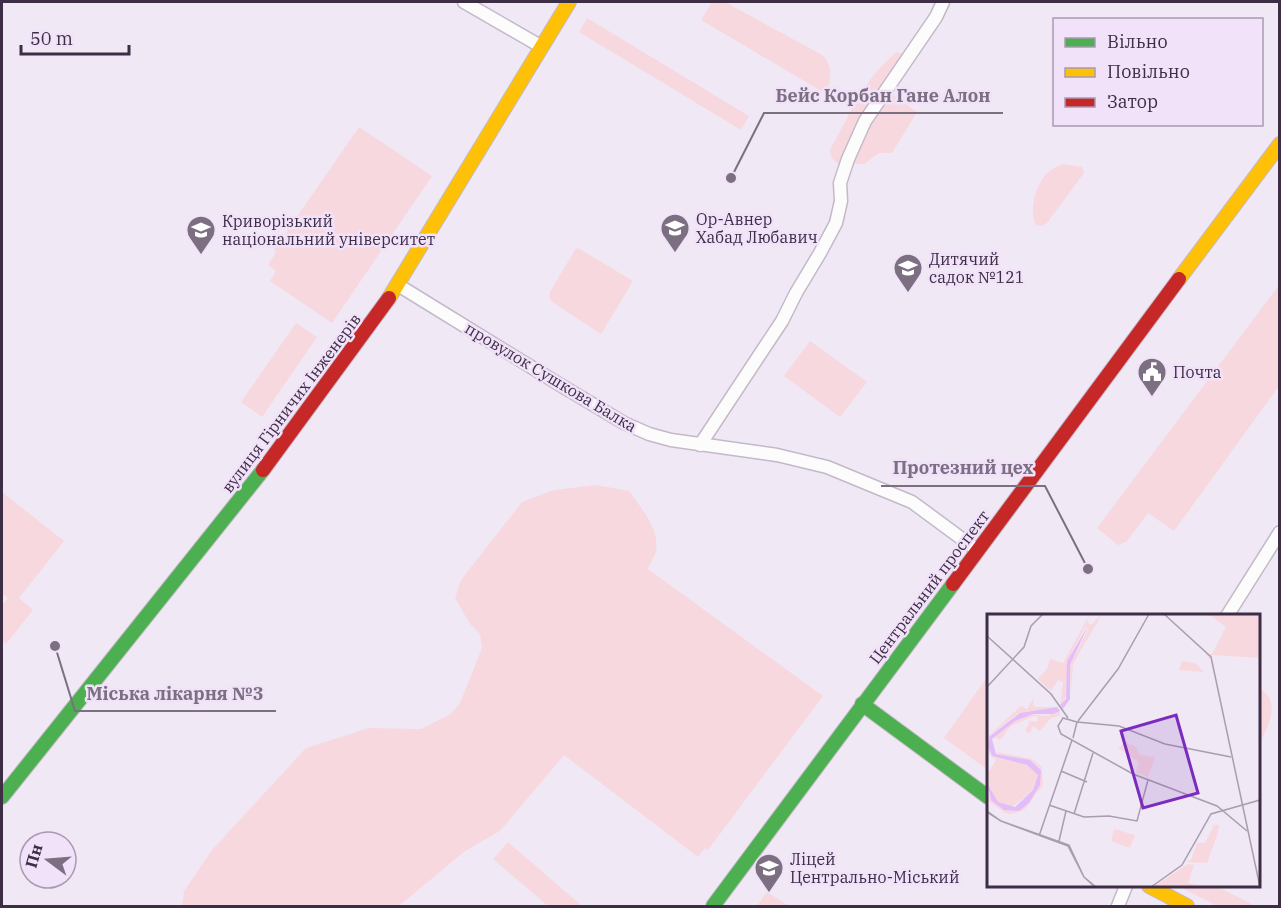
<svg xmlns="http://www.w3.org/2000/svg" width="1281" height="908" viewBox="0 0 1281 908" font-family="'IBM Plex Serif',serif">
<rect width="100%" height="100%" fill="#f0e8f4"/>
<g fill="#f8d8df">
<path d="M712 2H725L822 55C834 66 831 80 826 94L701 20Z"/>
<polygon points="587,18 749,116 741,130 579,32"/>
<path d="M897 52 903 54 906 61 887 90 917 112 892 153H879L864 164 837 163 831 157 830 150C849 116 866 75 897 52Z"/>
<polygon points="359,127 432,176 332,323 270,281 276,271 268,265 276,252 274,250"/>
<path d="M1063 164 1082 167 1084 173 1047 223 1041 226 1036 225C1029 213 1035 189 1043 178 1048 171 1055 167 1063 164Z"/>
<polygon points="578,248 633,281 601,334 552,302 549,297 550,292 575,250"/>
<polygon points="1279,285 1279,386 1174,531 1148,513 1127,541 1118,545 1097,528"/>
<polygon points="296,323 317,337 262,417 241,402"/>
<polygon points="810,341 867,382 840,417 784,376"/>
<path d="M596 485 629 491C641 508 660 529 656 551 655 557 650 563 648 569L823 696 708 850 705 848 698 857 564 755 500 831 465 851 399 906H182L184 891 212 850 306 748 369 728 421 729 451 714 460 703 482 648 480 634 470 624 455 598 461 580 522 502 554 490Z"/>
<polygon points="2,492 64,541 19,598 33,610 6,644 2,640 2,606 8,598 2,593"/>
<polygon points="988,676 988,770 944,738"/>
<path d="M1259 688C1281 701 1270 725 1259 743Z"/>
<polygon points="508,842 582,906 548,906 493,859"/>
<polygon points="1178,886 1216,886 1255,906 1217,906"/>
<polygon points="767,892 789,906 757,906"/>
</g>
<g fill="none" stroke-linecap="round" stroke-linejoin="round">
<g stroke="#c3b9c9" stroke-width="15">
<g id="street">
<polyline points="464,2 542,47"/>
<polyline points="398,285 562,386 624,423 649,434 671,440 777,455 827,467 912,502 977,550"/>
<polyline points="700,445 782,321 796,293 820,253 836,223 841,201 840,183 848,159 865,121 936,17 943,2"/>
<polyline points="1227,616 1280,532"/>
<polyline points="1118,906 1126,886"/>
</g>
</g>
<g stroke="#c3b9c9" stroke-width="16">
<g id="fast">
<polyline points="862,704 988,797"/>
<polyline points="2,797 263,470"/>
<polyline points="713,906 953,584"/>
</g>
</g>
<g stroke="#c3b9c9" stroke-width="16">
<g id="slow">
<polyline points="1179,279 1280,144"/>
<polyline points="389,298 569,2"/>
<polyline points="1149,886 1187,906"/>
</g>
</g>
<g stroke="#c3b9c9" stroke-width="16">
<g id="jam">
<polyline points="263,470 389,298"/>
<polyline points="953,584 1179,279"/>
</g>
</g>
<use href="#street" stroke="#fdfcfd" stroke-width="12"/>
<use href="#fast" stroke="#4caf50" stroke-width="14"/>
<use href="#slow" stroke="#ffc107" stroke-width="14"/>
<use href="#jam" stroke="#c62828" stroke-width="14"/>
</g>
<defs>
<g id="school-pin" transform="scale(1.5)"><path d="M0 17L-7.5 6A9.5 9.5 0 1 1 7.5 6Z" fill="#7c6f82" stroke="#f1e2fa"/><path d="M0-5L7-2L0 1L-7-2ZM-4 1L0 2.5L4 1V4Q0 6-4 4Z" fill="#fff"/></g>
<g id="university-pin" transform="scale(1.5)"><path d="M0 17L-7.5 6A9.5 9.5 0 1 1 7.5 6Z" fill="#7c6f82" stroke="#f1e2fa"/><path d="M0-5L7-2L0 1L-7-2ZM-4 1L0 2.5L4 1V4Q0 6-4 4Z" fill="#fff"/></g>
<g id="civic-pin" transform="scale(1.5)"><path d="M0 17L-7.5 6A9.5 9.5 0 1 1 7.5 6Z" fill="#7c6f82" stroke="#f1e2fa"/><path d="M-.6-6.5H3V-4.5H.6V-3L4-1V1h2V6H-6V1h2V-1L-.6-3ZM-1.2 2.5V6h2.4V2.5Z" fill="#fff"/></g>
</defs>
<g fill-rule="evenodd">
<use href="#school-pin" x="675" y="228"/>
<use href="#university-pin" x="201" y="230"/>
<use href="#school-pin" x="908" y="268"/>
<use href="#civic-pin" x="1152" y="372"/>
<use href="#school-pin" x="769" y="868"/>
</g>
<g text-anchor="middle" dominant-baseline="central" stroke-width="5" stroke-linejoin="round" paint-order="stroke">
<g font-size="16" fill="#3d2e45" stroke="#f1e2fa" text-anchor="start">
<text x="696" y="219">Ор-Авнер<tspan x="696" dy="18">Хабад Любавич</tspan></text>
<text x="222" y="221">Криворізький<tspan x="222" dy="18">національний університет</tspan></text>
<text x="929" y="259">Дитячий<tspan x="929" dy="18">садок №121</tspan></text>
<text x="1173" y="372">Почта</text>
<text x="790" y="859">Ліцей<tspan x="790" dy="18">Центрально-Міський</tspan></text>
</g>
<g font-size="16" fill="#3d2e45" stroke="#f1e2fa">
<text transform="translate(551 377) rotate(31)">провулок Сушкова Балка</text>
<text transform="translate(291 403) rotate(-53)">вулиця Гірничих Інженерів</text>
<text transform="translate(929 587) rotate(-53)">Центральний проспект</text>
</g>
</g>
<g transform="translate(987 614)">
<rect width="273" height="273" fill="#f0e8f4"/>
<path d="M103 0 100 8 104 11 115 0 86 50 84 79 83 51 101 15 99 12 81 45 79 83 73 91 76 68 71 66 64 77 51 65 60 55 63 45 76 49ZM221 0H273V44L225 41 222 45 219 40H225L239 13ZM195 47 208 49 217 58 192 56ZM46 85 47 93H70L32 99 3 121V139L7 143 40 151 51 161 46 176 25 193 11 188 0 169V160L9 146 0 138V123L34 92 40 95ZM73 97V102L64 104 53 117 46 112 43 119 38 117 43 107 50 108 51 103 47 102 24 112 13 126 7 123 27 106 44 100 60 102ZM138 128 149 133 153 141 168 143 161 163 149 158 152 148 131 134ZM10 138 45 145 55 153 56 171 37 196 25 200 18 199 0 186V177L4 186 17 196 29 197 49 180 54 155 44 147 12 141ZM227 211H232L230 222 220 249 198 248 204 246 210 229H218ZM127 215 148 221 143 234 124 227ZM201 250 207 251 201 269 219 273H166Z" fill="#f8d8df"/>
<path d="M101 12 83 51V85L76 95 73 91 79 85 80 47ZM70 93 73 97 66 100H46L28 107 5 125 9 140 43 146 54 156 53 171 42 189 32 197 17 196 4 186 0 169 11 188 28 193 46 176 51 161 40 151 5 142 1 132 3 122 33 99Z" fill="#e3bdf8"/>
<path fill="none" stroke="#a89eae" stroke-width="1.5" d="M177 0 224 43 273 273M0 22 64 80 81 104M0 73 37 33 44 12 56 0M91 107 131 55 162 0M90 108 132 112 178 130 244 143M86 124 90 108 76 104 71 112 74 120 146 160 230 192 260 217M74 157 100 168M62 191 97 203 122 202 150 207 161 166M0 197 14 207 82 231 97 263 109 273M0 198 14 207 81 232 97 263 108 273M87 200 106 139M52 222 85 126M72 227 79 197M164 273 195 251 224 200 273 186"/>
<path fill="#7b2cbf" fill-opacity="0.15" stroke="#7b2cbf" stroke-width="3" d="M189 101 211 179 156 194 134 117Z"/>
<rect width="273" height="273" fill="none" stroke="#3d2e45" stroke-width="3"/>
</g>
<path fill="none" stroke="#7c6f82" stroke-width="2" d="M731 178L764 113H1003M1088 569L1045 486H881M55 646L75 711H276"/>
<g fill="#7c6f82" stroke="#f1e2fa" stroke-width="2">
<circle cx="731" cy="178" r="6"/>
<circle cx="1088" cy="569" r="6"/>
<circle cx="55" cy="646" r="6"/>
</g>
<g font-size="18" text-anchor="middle" font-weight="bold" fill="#7c6f82" stroke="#f1e2fa" stroke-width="5" stroke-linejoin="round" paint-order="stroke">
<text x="883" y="102">Бейс Корбан Гане Алон</text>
<text x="963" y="474">Протезний цех</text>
<text x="175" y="700">Міська лікарня №3</text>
</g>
<rect width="1281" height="908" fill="none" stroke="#3d2e45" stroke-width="6"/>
<rect x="1053" y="18" width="210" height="108" fill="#f1e2fa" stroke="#a99ab2" stroke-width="1.5"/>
<rect x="1065" y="38" width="30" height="9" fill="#4caf50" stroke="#a99ab2" stroke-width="1.5"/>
<text x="1107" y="48" font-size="18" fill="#3d2e45">Вільно</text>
<rect x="1065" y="68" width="30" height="9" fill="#ffc107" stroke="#a99ab2" stroke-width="1.5"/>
<text x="1107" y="78" font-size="18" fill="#3d2e45">Повільно</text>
<rect x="1065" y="98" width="30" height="9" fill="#c62828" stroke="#a99ab2" stroke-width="1.5"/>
<text x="1107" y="108" font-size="18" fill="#3d2e45">Затор</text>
<g transform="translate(48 860) rotate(286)"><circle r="28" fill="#f1e2fa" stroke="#a99ab2" stroke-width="1.5"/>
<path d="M0-4.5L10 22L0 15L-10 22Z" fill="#7c6f82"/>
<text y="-9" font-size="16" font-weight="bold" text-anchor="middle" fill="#3d2e45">Пн</text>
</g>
<path d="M21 45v9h108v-9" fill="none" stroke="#3d2e45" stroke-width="3"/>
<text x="30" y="45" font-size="18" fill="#3d2e45" stroke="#f1e2fa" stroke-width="4.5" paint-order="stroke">50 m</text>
</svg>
